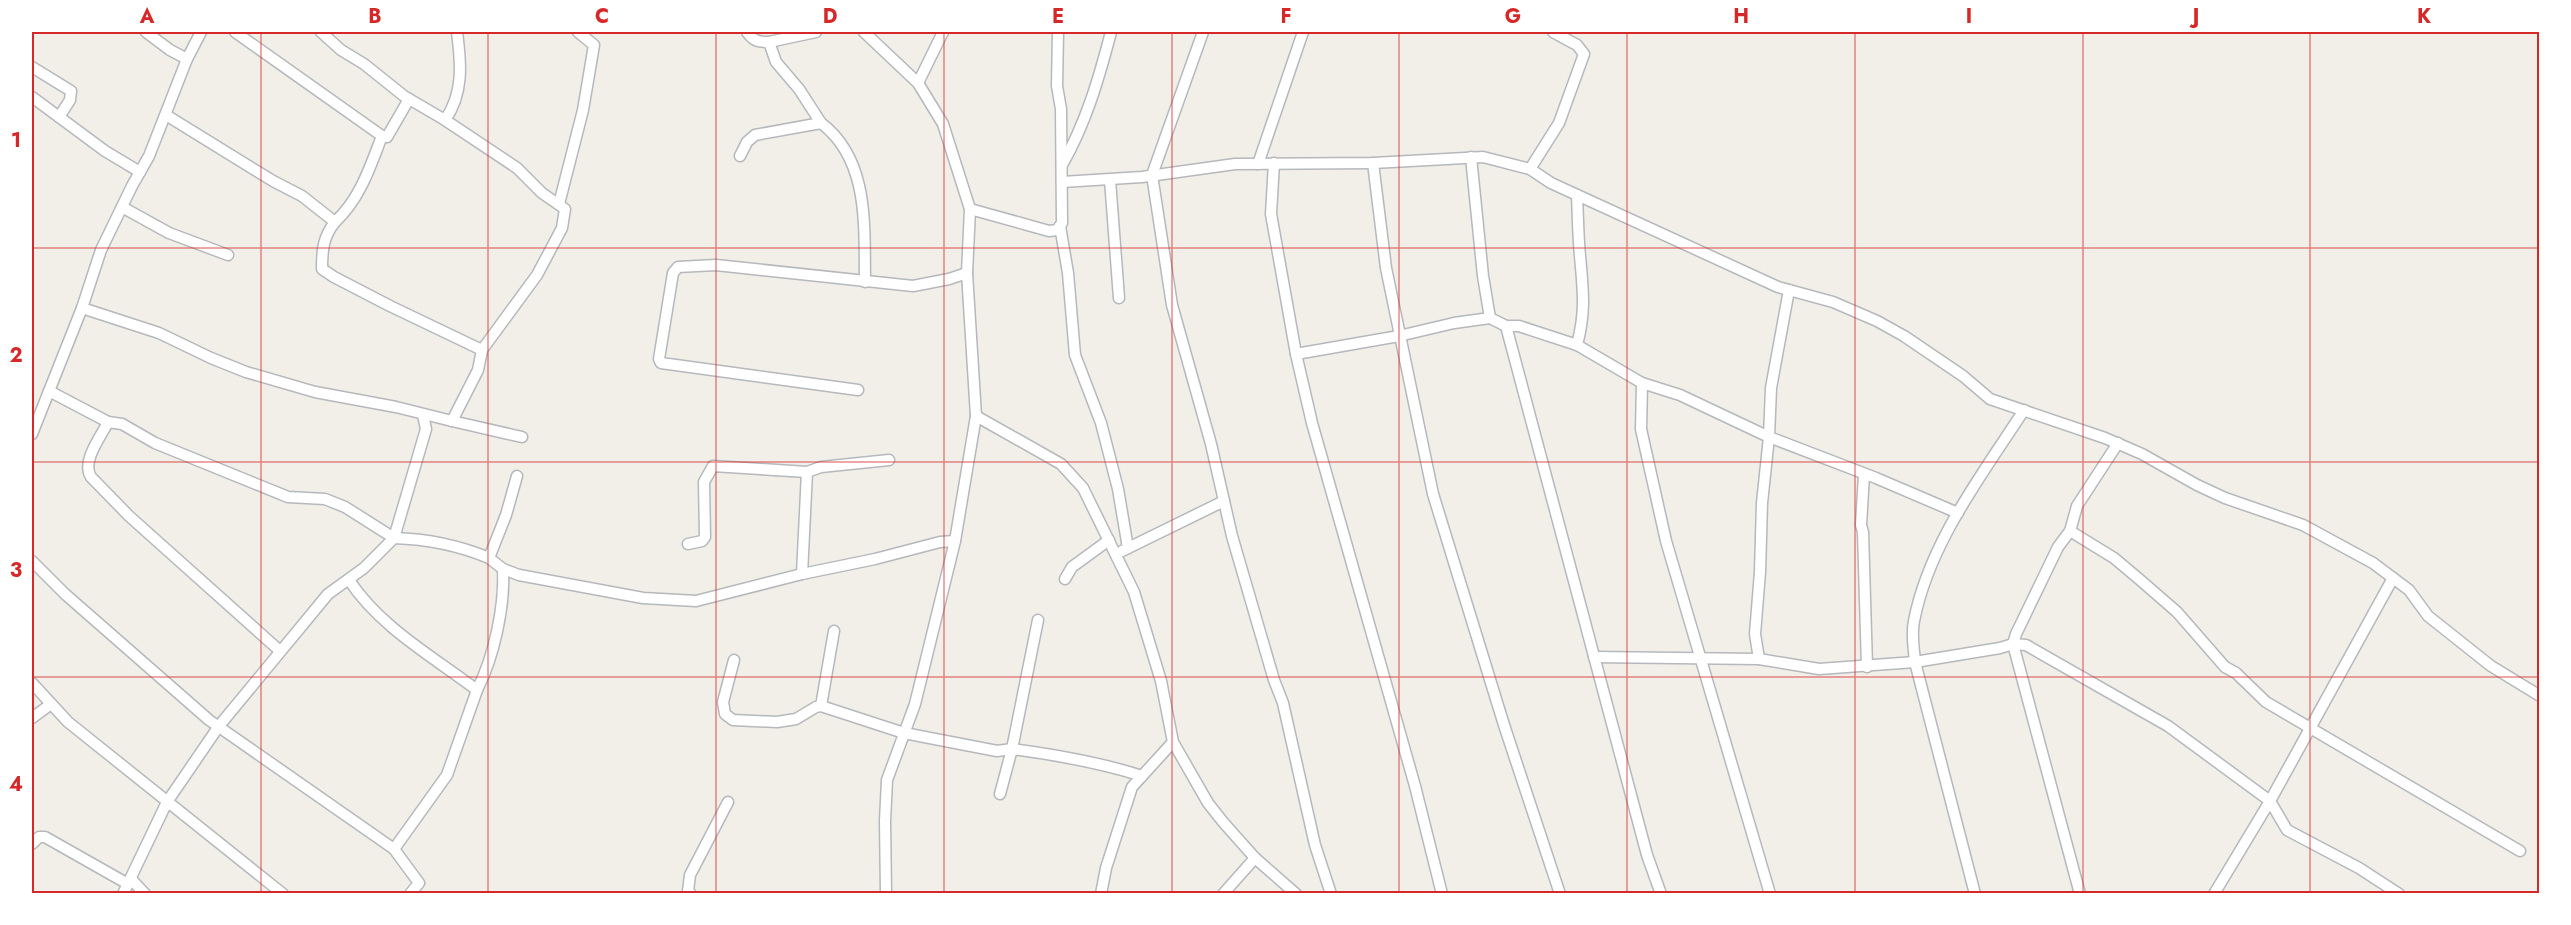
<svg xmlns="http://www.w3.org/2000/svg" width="2571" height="925" viewBox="0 0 2571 925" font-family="Jost,sans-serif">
<rect width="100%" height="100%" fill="#f1efe8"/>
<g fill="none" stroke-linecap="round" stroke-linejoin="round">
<g stroke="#b5b8bc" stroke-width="13">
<g id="street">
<polyline points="146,32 170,50 187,59"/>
<polyline points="235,32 382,136 387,137 409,99"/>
<polyline points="321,32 341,50 364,64 404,96 445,120 517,168 542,193 565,209 562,228 537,275 482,350"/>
<polyline points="864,32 918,83 943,124 970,209 967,273 976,416 955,541 915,704 887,780 885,821 886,894"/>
<polyline points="1203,32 1152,175 1172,305 1211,444 1232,536 1274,680 1283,703 1315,845 1331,894"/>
<polyline points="769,42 816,32"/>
<polyline points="32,67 71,91 70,100 59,117"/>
<polyline points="918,83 943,32"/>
<polyline points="32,97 105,151 140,172"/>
<path d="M166 115 273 181 302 196 335 222C360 199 370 167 382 136"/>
<path d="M445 120C464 93 461 63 457 32"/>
<path d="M821 123C870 160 864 227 865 282"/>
<path d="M740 156 747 142 755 135 821 123 799 89 776 62 769 42C758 42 753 41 747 32"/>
<polyline points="1471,157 1483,276 1490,318"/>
<polyline points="1274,163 1271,214 1296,354 1312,423 1415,786 1442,894"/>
<polyline points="1373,163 1386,268 1433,494 1504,725 1560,894"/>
<polyline points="1258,164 1303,32"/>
<path d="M1062 165C1086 123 1099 78 1111 32"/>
<polyline points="1530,169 1559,123 1584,54 1577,45 1553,32"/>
<polyline points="1110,180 1119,298"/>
<polyline points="1062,182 1142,177 1235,164 1373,163 1483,157 1530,169 1551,183 1778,287 1833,302 1877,321 1904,336 1963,376 1990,399 2105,438 2142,454 2197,485 2225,498 2303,525 2373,563 2409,590 2428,616 2491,666 2540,696"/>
<polyline points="559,204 583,110 594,45 578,32"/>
<polyline points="122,207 169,233 228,255"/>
<polyline points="970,209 1049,231 1057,230 1062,223 1061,109 1057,86 1058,32"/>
<polyline points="1060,226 1068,273 1075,355 1101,423 1118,489 1128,548"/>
<path d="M82 308 159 333 211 358 246 372 315 392 396 407 452 421 478 370 482 350 390 306 334 277 322 269C322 250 323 237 335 222"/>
<polyline points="1506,326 1647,855 1661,894"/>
<path d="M1577 345C1586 311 1583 290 1580 256 1578 236 1578 216 1577 195"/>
<polyline points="1296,354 1399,336 1454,323 1490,318 1506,326 1519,326 1577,345 1642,383 1680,395 1769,437 1876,478 1958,513"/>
<polyline points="1642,383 1641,429 1666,541 1770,894"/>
<polyline points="858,390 661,363 659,359 673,273 678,267 716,265 913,286 949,279 967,273"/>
<path d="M49 391 108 422C101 437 81 461 91 477L129 516 280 651"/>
<polyline points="976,416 1061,464 1083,488 1134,592 1161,681 1173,742 1208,803 1223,822 1255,858 1296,894"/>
<polyline points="452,421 522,437"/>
<polyline points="108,422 122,424 155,443 288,497 325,499 345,507 394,538 426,429 423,415"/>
<polyline points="32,434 82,308 101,250 132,186 149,156 187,59 201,32"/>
<polyline points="1864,475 1861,525 1863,532 1867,667"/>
<polyline points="2070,531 2114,558 2139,579 2177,612 2225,667 2236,673 2266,702 2520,851"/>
<polyline points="688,544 702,541 705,537 704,482 713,466 807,472"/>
<polyline points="1122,551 1224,501"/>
<polyline points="489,558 503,569 519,575 643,598 696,601 802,574 875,559 940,542 955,541"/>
<polyline points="32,561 65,594 209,720 394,849 419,883 410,894"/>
<polyline points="802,574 807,472 821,467 889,460"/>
<polyline points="1065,579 1072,567 1109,540"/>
<path d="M349 580C380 627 432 656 477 690L447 775 394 849"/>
<polyline points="1594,657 1759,659 1819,669 1915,662 2000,648 2013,644 2026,645 2168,726 2270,801 2287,830 2359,868 2399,894"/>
<polyline points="1759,659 1755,634 1760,572 1762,503 1769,437 1771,388 1789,290"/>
<polyline points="734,660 723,702 725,714 733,720 777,722 796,719 816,707 821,706 904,733 997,751 1012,749 1038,620"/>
<polyline points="32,683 68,722 283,894"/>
<path d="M477 690C494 657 505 606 503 569"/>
<polyline points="821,706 834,631"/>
<polyline points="32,718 51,704"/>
<path d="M1000 794 1012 749C1057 755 1099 762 1142 776"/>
<polyline points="32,844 39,837 45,837 128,884"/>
<polyline points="131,879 145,894"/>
<path d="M123 894 167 802 219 726 328 594 364 568 394 538C427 539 458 545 489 558L506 515 517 476"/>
<polyline points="691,894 688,891 690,875 728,802"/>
<polyline points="1101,894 1106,868 1132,787 1173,742"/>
<polyline points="1223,894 1255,858"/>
<path d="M1975 894 1915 662C1914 649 1911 634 1914 621 1929 543 1982 475 2024 410"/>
<polyline points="2080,894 2013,644 2016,634 2058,547 2070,531 2077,506 2118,443"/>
<polyline points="2214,894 2270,801 2393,578"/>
</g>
</g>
<use href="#street" stroke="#fff" stroke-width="10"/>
</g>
<path fill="none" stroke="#d62828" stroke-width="1.5" stroke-opacity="0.55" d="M261 32V894M488 32V894M716 32V894M944 32V894M1172 32V894M1399 32V894M1627 32V894M1855 32V894M2083 32V894M2310 32V894M32 248H2540M32 462H2540M32 677H2540"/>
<rect width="2571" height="925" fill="none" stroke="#ffffff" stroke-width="66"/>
<rect x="33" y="33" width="2505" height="859" fill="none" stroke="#d62828" stroke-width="2"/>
<g font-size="20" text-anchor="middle" font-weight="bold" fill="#d62828">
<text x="147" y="23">A</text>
<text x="375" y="23">B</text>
<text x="602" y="23">C</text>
<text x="830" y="23">D</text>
<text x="1058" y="23">E</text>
<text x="1286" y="23">F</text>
<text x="1513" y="23">G</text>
<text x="1741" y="23">H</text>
<text x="1969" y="23">I</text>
<text x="2196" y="23">J</text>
<text x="2424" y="23">K</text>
<text x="16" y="147">1</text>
<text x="16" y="362">2</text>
<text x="16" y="577">3</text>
<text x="16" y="791">4</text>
</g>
</svg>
